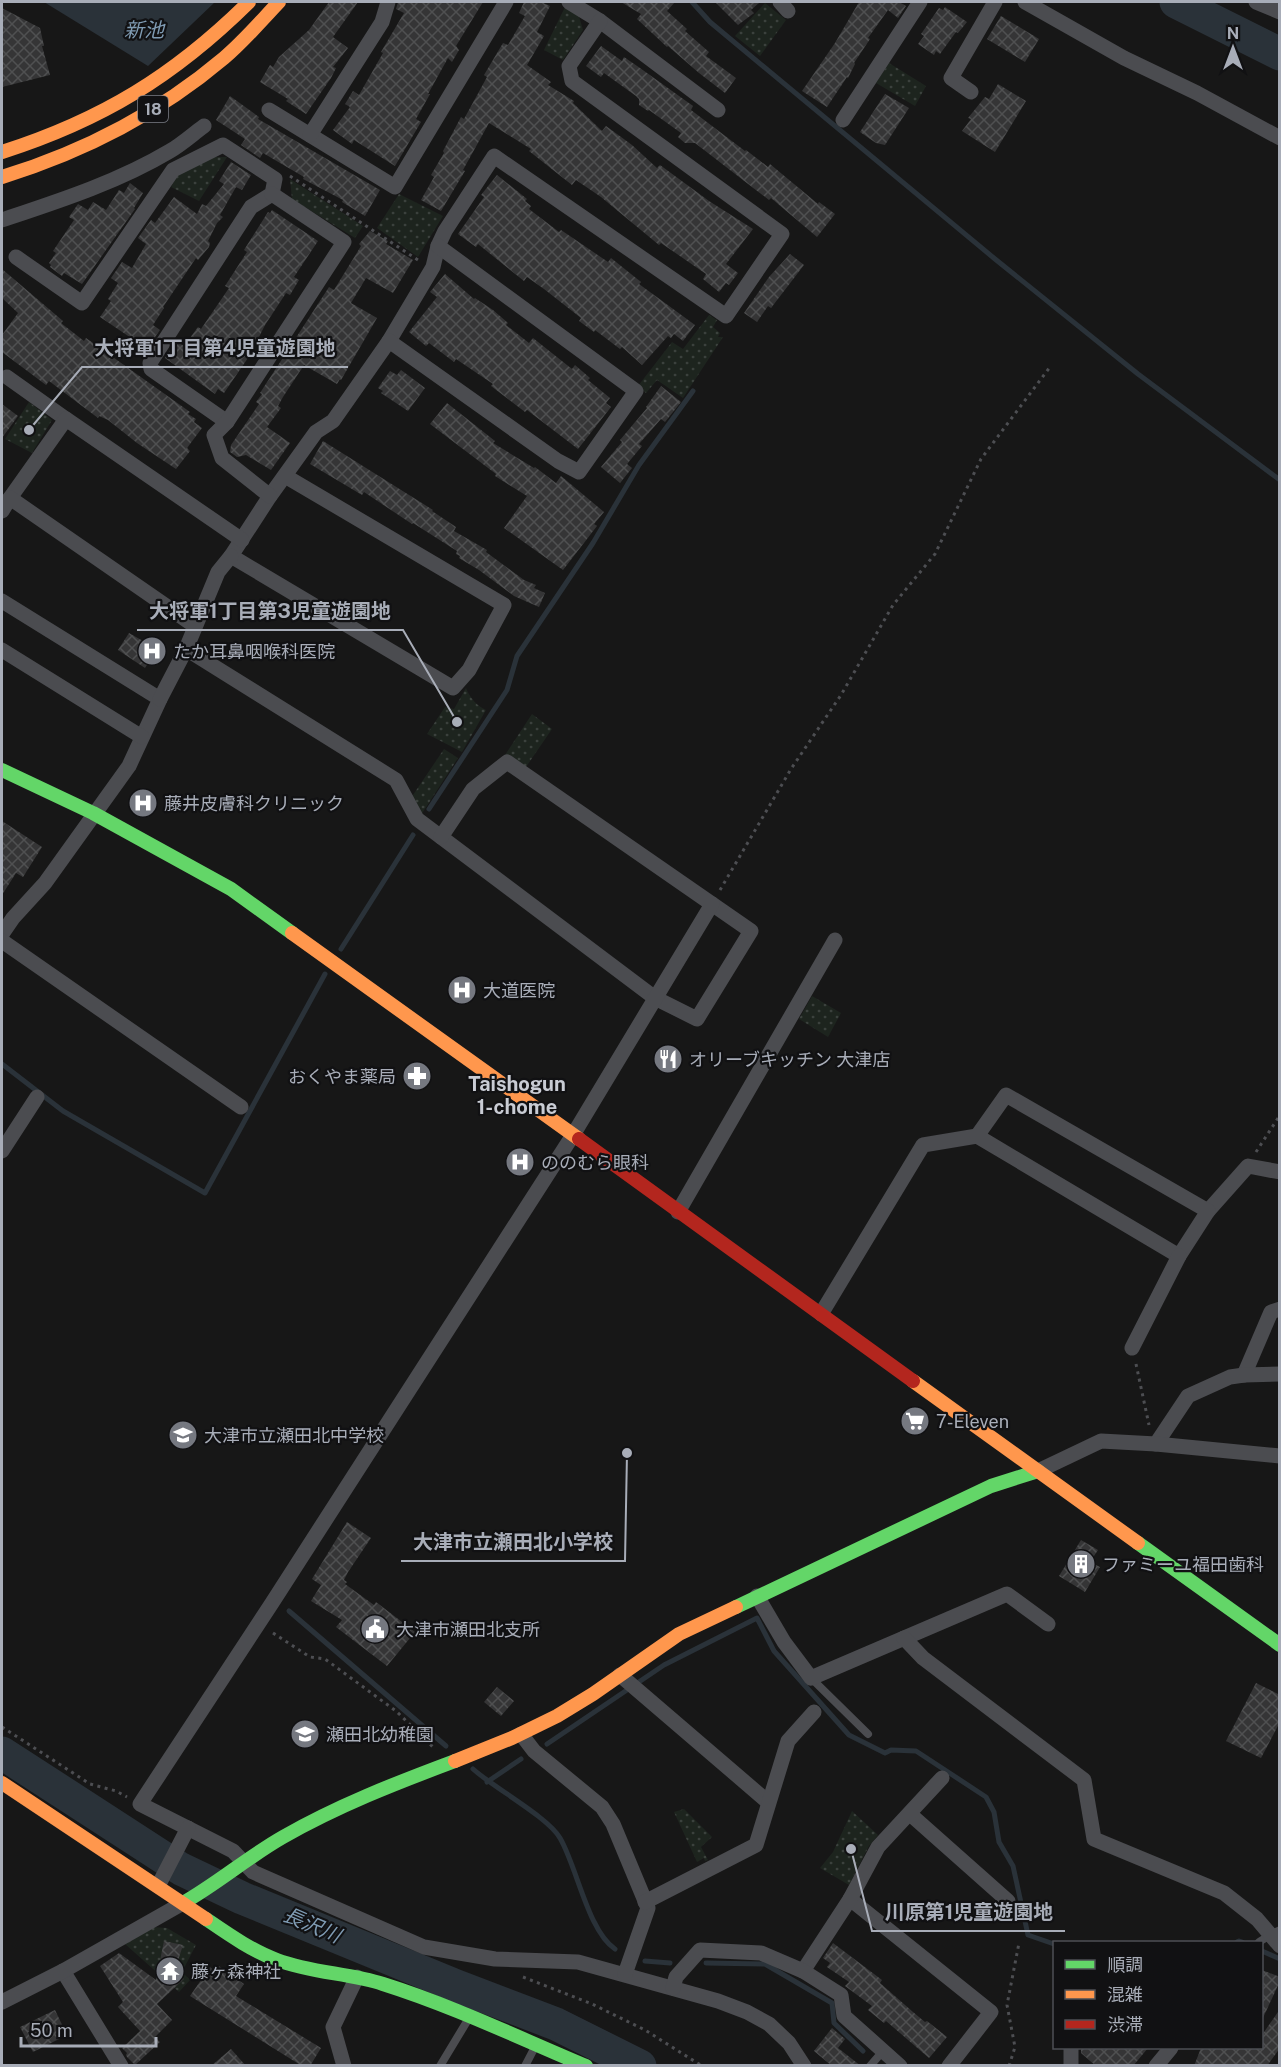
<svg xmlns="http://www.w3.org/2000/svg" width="1281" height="2067" viewBox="0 0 1281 2067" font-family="'Public Sans','Noto Sans JP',sans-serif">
<defs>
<pattern id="park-dots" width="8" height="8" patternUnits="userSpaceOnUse" patternTransform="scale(1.5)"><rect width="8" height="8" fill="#1d241e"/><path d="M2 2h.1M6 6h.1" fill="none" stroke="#3b413d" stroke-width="1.8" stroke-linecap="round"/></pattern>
<pattern id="building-cross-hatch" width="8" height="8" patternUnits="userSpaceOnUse" patternTransform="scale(1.5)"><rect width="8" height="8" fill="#353536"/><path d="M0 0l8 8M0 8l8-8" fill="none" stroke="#4f5051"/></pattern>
</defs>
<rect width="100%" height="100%" fill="#171717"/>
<g fill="url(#park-dots)">
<polygon points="765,3 786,20 760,56 735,36"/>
<polygon points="565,7 578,13 583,30 563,60 544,50"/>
<polygon points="889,63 926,86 915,106 876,83"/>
<polygon points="211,157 227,157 199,201 171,187 177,176"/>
<polygon points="290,179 363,226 355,238 292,199"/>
<polygon points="399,194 443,216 418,257 377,228"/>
<polygon points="709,315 717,320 713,327 720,333 718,337 723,337 683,398 657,380 646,393 638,386 672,342 683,349"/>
<polygon points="29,402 52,420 32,453 5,439"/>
<path d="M466 688C470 698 477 706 486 710L462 752 427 734 445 707 454 709Z"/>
<polygon points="532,714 552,729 526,767 505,755"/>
<polygon points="444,749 458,758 421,815 411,798"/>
<polygon points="812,996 841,1013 828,1037 799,1019"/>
<polygon points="684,1809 712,1837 701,1847 708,1860 705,1861 704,1858 697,1862 674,1812"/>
<polygon points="852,1811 878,1835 869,1846 849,1885 820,1868 833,1852"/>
<polygon points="153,1927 167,1928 196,1945 182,1972 190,1980 179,1992 125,1944"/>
</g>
<polygon fill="#2a3239" points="44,2 215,2 148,66"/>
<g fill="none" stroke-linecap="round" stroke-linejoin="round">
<g stroke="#2a3239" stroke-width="5">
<polyline points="692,2 710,22 995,259 1138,374 1280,480"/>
<polyline points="429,809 507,690 517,656 593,543 639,465 693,391"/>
<polyline points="341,949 413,835"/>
<polyline points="2,1064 63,1111 205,1193 325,974"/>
<polyline points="289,1611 446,1746"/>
<polyline points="547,1744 664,1665 757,1618 774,1651 849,1735 885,1753 891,1750 916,1751 986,1797 994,1812 999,1842 1013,1866 1028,1935 1054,1944"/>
<path d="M473 1769C494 1788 548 1817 560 1838 577 1867 588 1931 615 1949"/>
<polyline points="487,1782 521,1759"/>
<polyline points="1237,1942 1239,1941 1242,1942"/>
<polyline points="1262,1951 1280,1959"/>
<polyline points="645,1961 670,1963"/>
<polyline points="706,1963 765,1964 832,2003 834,2023 863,2051"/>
</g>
<g stroke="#2a3239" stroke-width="33">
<polyline points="1176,2 1280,54"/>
<polyline points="2,1753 181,1869 242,1898 459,1987 556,2024 640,2066"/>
</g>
</g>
<g fill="url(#building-cross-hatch)">
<polygon points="329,2 358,2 333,37 348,48 333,67 336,68 331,78 306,114 286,101 288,99 260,82 270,65 273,67 279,57 309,30"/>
<polygon points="398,2 483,2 456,46 459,50 452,62 448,58 428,94 430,94 416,119 421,122 395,166 354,140 352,144 333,130 350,107 345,104 353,91 359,95 383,53 381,52 404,13 396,9"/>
<polygon points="524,2 541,2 550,6 537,32 544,36 527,65 551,82 548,85 574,101 573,103 602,131 606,126 632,145 657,168 660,165 709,201 753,229 726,264 738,273 729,285 726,283 719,292 703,279 706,274 661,243 659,245 601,197 576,180 572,185 529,151 531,149 489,123 463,170 465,171 441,211 421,200 434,177 431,175 444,153 443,151 461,117 464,119 487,77 484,75 503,43 508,45 525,16 519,13"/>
<polygon points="621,2 675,2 667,11 687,29 685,31 709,52 706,56 736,78 725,93 699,73 668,46 667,47 637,19 641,14"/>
<polygon points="715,2 760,2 751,10 754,13 738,25"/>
<polygon points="859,2 899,2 906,6 898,18 888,10 868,38 870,39 854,63 855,64 848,78 847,77 827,107 802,91 835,43"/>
<polygon points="945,7 967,22 958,33 956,32 940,54 936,51 934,55 918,44 924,36 921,34 939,8 943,10"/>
<polygon points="2,8 40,28 44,46 42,46 50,75 2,87"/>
<polygon points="1001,16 1039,39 1025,62 987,39"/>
<polygon points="601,46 622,61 624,57 640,68 693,106 691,110 745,151 746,150 768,167 770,164 818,204 819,202 835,214 817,237 771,198 769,200 695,143 685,143 678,137 681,133 649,110 648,111 639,105 639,99 636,96 604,73 601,77 586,66"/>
<polygon points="998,84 1026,101 995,152 962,131 971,119 968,118 985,97 989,99"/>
<polygon points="885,94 909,108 885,145 876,143 860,132"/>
<polygon points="230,96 259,117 258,119 380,190 365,216 342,202 343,200 303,179 304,177 263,153 260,158 241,145 245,139 216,120"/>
<polygon points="231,162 251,175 242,190 236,187 220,215 223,217 217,223 208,241 210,243 209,247 198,260 196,258 163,307 164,308 153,325 160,330 148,347 146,348 100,317 111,301 108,299 118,283 111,278 122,262 132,268 146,244 138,238 151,220 155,223 174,197 197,214 202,204 206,206 224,184 219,181"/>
<polygon points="497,175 527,199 525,201 531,206 529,209 559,232 561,230 608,262 611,258 641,282 639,284 695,325 683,341 674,334 671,338 668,336 642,365 622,347 620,349 595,330 594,332 579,321 581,318 544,289 527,277 524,281 478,244 476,247 458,234 484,197 481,195"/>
<polygon points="130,183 143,193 134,208 135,209 82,284 64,273 62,276 50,267 51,265 49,263 56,253 53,251 74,220 69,217 78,204 88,210 93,202 106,210 119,190 124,193"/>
<polygon points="272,210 318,241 294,277 299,280 290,295 286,293 265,325 250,355 224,393 218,389 215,394 165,358 176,341 184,346 198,327 201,329 229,288 225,286 247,252 244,250 268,212 270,213"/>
<polygon points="370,231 388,241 386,244 413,260 393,293 366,278 351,303 377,318 341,380 340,379 337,384 304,365 283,397 278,406 281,408 267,427 290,443 271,470 246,455 237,457 230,452 231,445 259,404 256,402 262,394 260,393 329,287 334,290 361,246 359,244"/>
<polygon points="790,254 804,265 771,308 768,306 757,322 744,313 769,277"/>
<polygon points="2,269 63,321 61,323 84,341 86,338 190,412 188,414 196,419 194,422 202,428 187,448 190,451 176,469 137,443 108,420 99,416 98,418 49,381 46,385 2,352 2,335 18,313 2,298"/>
<polygon points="445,274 474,299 475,298 493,310 508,323 506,325 529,343 533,338 572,369 575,365 590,378 588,380 610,398 606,403 611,407 578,449 527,410 525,412 491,386 493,384 456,359 454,362 429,343 426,346 409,332 437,297 430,292"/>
<polygon points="401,370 425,388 408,411 381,393 383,391 378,388 390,371 397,375"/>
<polygon points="661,386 681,402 665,422 661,419 639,444 642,446 627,464 632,468 620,483 601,467 622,442 620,440 647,408 646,407"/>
<polygon points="447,403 495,441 493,443 534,468 535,467 556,483 561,476 604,512 594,524 597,526 563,570 504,528 527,496 495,476 496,474 430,424"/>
<polygon points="2,404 18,416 2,438"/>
<polygon points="323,441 433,510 432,511 456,527 454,531 487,550 486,552 524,580 536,585 534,588 545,593 539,607 514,596 479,570 459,558 460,556 456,554 457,551 413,523 412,524 364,492 362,495 310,464"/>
<polygon points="129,633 157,649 145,668 118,650"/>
<polygon points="2,821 42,847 23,877 16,873 2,895"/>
<polygon points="347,1522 371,1538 348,1572 344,1580 347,1582 345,1584 374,1605 376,1602 415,1632 387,1666 336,1627 342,1620 311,1601 321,1585 312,1579"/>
<polygon points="1081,1540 1098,1550 1090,1562 1100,1567 1085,1592 1059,1576"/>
<polygon points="1256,1683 1280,1695 1280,1722 1261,1758 1226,1741"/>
<polygon points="497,1687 514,1701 501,1716 484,1702"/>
<polygon points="164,1941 183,1945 175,1970 184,1979 157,2004 172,2020 155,2037 160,2042 135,2065 127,2057 126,2055 127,2053 122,2048 140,2031 118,2007 123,2002 100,1966 119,1953 156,1980"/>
<polygon points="833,1943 882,1980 880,1983 913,2012 925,2022 927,2021 947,2037 929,2058 886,2021 884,2023 868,2010 872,2006 845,1986 849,1982 827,1967 830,1963 823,1958"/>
<polygon points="219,1966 244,1984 236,1996 321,2048 310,2066 302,2066 190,1996 210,1967 215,1971"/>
<polygon points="1262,1970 1280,1977 1280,1981 1262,2020"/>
<polygon points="1280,2009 1280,2048 1267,2066 1194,2066 1201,2048 1262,2048 1262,2035"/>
<polygon points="55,2010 67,2035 33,2052 20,2027"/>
<polygon points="832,2028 845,2039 838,2048 861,2066 832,2066 814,2051"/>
<polygon points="1081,2048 1148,2048 1133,2066 1096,2066 1081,2053"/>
<polygon points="231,2049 246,2066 211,2066"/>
</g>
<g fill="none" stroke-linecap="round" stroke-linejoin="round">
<g stroke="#4d4e52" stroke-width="3" stroke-dasharray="3 4.5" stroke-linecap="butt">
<polyline points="290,176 418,260"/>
<polyline points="720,890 791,769 841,695 893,605 935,554 981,459 1050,367"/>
<polyline points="1256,1152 1280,1115"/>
<polyline points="1136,1364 1149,1425"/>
<polyline points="273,1633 310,1657 325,1659 396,1711 434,1748"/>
<polyline points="2,1727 90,1784 116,1791 127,1797"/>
<polyline points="523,1977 592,2004 645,2030 702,2066"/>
<polyline points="1009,2066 1015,2047 1007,2005 1019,1943"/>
</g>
<g stroke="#4b4c50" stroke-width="8">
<polyline points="811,1678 868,1734"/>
<polyline points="1259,1942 1270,1935 1280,1930"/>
<polyline points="440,2066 469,2018"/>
<polyline points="525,2066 536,2045"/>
<polyline points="870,2066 883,2051"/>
</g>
<g stroke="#4b4c50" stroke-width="15">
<polyline points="569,2 600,21 718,110"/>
<polyline points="780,2 788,11"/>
<polyline points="1025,2 1124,58 1197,93 1280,138"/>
<polyline points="1256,2 1280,12"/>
<polyline points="971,92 951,78 995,2"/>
<polyline points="269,110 395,187 506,2"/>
<polyline points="843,120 920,2"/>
<polyline points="310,135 382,22 388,2"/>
<path d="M2 220C59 201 118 182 170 151 182 144 193 134 204 126"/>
<polyline points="16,257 82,303 173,170 223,145 275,179 272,194 251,207 150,363 151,369 227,422"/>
<polyline points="389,341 433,267 438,246 445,231 494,156 726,316 782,234 572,81 569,66 600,21"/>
<polyline points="7,377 66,419"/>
<polyline points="285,476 504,605 469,670 453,688 231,556 270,496 316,432 333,421 389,341 558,461 579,472 636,391 438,246"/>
<polyline points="270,496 222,458 214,435 227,422 344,242 272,194"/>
<polyline points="10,498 66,419 242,540"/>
<polyline points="2,511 10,498 195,626"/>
<polyline points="2,601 160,699 129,766 45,883 13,918 2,934"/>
<polyline points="186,649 218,572 231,556"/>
<polyline points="2,650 142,737"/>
<polyline points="160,699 186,649 396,780 417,819 655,998 697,1019 751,931 712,904"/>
<polyline points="441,837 473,789 507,762 712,904 573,1135 272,1603 140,1804 233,1851 253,1872 424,1947 495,1959 578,1962 718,2001 747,2012 769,2024 789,2043 804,2066"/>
<polyline points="2,941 241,1107"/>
<polyline points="2,1151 37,1097"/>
<polyline points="1208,1211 1248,1166 1280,1172"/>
<polyline points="678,1212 835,940"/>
<polyline points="821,1314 923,1145 977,1136 1179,1256 1208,1211 1006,1095 977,1136"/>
<polyline points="1132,1348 1179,1256"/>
<polyline points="1244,1375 1271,1312 1280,1309"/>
<polyline points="1156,1444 1188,1396 1230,1377 1244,1375 1280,1374"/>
<polyline points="1038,1471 1101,1441 1156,1444 1280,1456"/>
<polyline points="757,1596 784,1642 811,1678 1007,1594 1048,1624"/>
<polyline points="904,1638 923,1658 1084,1780 1094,1839 1224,1893 1257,1919 1280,1946"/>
<polyline points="620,1675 768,1802"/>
<polyline points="521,1734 534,1751 602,1807 613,1824 648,1908 625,1974"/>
<polyline points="910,1814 1008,1901"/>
<polyline points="158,1886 188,1828"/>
<polyline points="850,1899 991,2012 949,2066"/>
<polyline points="645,1902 756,1845 788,1741 814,1712"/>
<polyline points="63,1971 121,2066"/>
<polyline points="803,1971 850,1899 878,1847 942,1778"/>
<polyline points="673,1988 676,1977 700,1950 761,1953 803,1971 841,1995 844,2016 900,2066"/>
<polyline points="2,2002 63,1971 183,1903"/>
<polyline points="1071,2048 1071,2066"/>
<polyline points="344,2066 333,2027 357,1977"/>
<polyline points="1156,2066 1171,2048"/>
</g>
<g stroke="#63d668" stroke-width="14">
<polyline points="2,770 93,813 231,889 292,933"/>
<polyline points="1138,1543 1280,1645"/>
<polyline points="736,1607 991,1486 1038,1471"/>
<path d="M183 1903C218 1883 248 1857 283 1837 337 1806 396 1783 455 1761"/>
<path d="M206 1919C228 1934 252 1951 277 1960 311 1973 349 1973 383 1984 453 2006 519 2038 586 2066"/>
</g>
<g stroke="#ff974d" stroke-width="14">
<path d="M2 152C102 120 174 76 249 2"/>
<path d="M2 177C83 152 159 113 224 58 244 41 261 21 279 2"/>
<polyline points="292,933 579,1139"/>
<polyline points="913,1381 1138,1543"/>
<polyline points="455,1761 512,1738 557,1716 593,1694 679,1634 736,1607"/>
<polyline points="2,1783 206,1919"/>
</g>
<polyline stroke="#b3261e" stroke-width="14" points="579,1139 913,1381"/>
</g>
<defs>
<g id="hospital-disc" transform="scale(1.5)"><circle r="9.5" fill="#757880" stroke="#111113"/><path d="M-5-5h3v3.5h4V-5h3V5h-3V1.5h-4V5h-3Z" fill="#fff"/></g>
<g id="restaurant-disc" transform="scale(1.5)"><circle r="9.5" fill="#757880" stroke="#111113"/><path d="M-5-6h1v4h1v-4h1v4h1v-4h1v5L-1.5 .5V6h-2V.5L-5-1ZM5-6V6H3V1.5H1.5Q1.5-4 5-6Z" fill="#fff"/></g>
<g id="pharmacy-disc" transform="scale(1.5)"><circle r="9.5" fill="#757880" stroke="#111113"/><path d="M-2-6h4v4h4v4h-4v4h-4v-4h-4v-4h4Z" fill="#fff"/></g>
<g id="supermarket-disc" transform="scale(1.5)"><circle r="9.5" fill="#757880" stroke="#111113"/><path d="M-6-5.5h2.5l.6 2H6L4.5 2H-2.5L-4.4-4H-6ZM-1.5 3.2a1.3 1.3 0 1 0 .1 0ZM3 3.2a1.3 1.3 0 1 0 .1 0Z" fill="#fff"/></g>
<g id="school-disc" transform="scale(1.5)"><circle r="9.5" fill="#757880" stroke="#111113"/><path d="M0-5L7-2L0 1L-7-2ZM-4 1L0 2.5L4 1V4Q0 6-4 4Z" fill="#fff"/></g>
<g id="building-disc" transform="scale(1.5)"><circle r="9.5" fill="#757880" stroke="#111113"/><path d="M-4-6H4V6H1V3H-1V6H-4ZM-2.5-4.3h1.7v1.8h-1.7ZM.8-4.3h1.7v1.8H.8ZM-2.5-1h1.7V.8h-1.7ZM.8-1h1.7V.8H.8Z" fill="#fff"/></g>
<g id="civic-disc" transform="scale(1.5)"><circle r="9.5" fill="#757880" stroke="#111113"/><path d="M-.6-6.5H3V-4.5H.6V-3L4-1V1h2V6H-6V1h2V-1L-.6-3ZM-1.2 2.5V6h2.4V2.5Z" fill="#fff"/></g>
<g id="temple-disc" transform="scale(1.5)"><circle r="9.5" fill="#757880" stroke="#111113"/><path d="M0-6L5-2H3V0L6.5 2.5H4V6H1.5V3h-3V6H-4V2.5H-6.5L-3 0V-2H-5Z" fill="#fff"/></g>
</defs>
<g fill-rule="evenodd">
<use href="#hospital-disc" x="152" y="651"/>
<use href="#hospital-disc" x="143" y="803"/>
<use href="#hospital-disc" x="462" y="990"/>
<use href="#restaurant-disc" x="668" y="1059"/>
<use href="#pharmacy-disc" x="417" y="1076"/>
<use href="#hospital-disc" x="520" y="1162"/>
<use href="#supermarket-disc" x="915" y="1421"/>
<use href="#school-disc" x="183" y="1435"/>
<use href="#building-disc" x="1081" y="1564"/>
<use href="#civic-disc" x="375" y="1629"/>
<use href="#school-disc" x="305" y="1734"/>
<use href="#temple-disc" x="170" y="1971"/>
</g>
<g text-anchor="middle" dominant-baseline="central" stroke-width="4.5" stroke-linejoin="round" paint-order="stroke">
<rect fill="#111113" stroke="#7b7e86" stroke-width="1.5" x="138" y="96" width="30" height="26" rx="4.5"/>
<g font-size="16" font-weight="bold" fill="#a8adb8">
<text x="153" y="109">18</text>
</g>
<g font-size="18" fill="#a8adb8" stroke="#111113" text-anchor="start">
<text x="173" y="651">たか耳鼻咽喉科医院</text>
<text x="164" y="803">藤井皮膚科クリニック</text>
<text x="483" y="990">大道医院</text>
<text x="689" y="1059">オリーブキッチン 大津店</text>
<text x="396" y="1076" text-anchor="end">おくやま薬局</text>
<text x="541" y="1162">ののむら眼科</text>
<text x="936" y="1421">7-Eleven</text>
<text x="204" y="1435">大津市立瀬田北中学校</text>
<text x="1102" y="1564">ファミーユ福田歯科</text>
<text x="396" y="1629">大津市瀬田北支所</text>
<text x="326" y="1734">瀬田北幼稚園</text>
<text x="191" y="1971">藤ヶ森神社</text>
</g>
<g font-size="20" font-style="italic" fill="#7f9bb3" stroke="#111113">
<text x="144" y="30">新池</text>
<text transform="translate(312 1925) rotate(23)">長沢川</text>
</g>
<g font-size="20" font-weight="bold" fill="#c9ccd4" stroke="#111113">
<text x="517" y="1084">Taishogun<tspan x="517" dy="23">1-chome</tspan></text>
</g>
</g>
<path fill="none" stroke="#a8adb8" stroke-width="2" d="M29 430L82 367H348M457 722L403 630H137M627 1453L625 1561H401M851 1849L872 1931H1065"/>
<g fill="#a8adb8" stroke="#111113" stroke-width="2">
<circle cx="29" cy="430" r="6"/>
<circle cx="457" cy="722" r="6"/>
<circle cx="627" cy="1453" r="6"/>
<circle cx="851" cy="1849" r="6"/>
</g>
<g font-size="20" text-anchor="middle" font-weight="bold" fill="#a8adb8" stroke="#111113" stroke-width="4.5" stroke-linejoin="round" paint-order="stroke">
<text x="215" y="355">大将軍1丁目第4児童遊園地</text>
<text x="270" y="618">大将軍1丁目第3児童遊園地</text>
<text x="513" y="1549">大津市立瀬田北小学校</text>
<text x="969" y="1919">川原第1児童遊園地</text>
</g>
<rect width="1281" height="2067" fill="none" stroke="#a8adb8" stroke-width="6"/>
<rect x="1053" y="1941" width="210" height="108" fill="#111113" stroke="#4d4f55" stroke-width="1.5"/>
<rect x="1065" y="1960" width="30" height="9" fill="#63d668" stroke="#4d4f55" stroke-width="1.5"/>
<text x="1107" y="1971" font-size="18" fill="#a8adb8">順調</text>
<rect x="1065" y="1990" width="30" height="9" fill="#ff974d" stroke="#4d4f55" stroke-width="1.5"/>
<text x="1107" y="2001" font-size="18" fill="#a8adb8">混雑</text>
<rect x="1065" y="2020" width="30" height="9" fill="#b3261e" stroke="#4d4f55" stroke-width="1.5"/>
<text x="1107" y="2031" font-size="18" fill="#a8adb8">渋滞</text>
<g transform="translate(1233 48)" stroke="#111113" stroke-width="4.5" paint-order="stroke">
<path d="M0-4.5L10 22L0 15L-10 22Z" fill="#a8adb8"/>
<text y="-9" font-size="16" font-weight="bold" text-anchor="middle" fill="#a8adb8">N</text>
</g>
<path d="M21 2037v9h135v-9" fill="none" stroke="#a8adb8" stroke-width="3"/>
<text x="30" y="2037" font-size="18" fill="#a8adb8" stroke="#111113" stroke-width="4.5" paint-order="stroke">50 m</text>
</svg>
